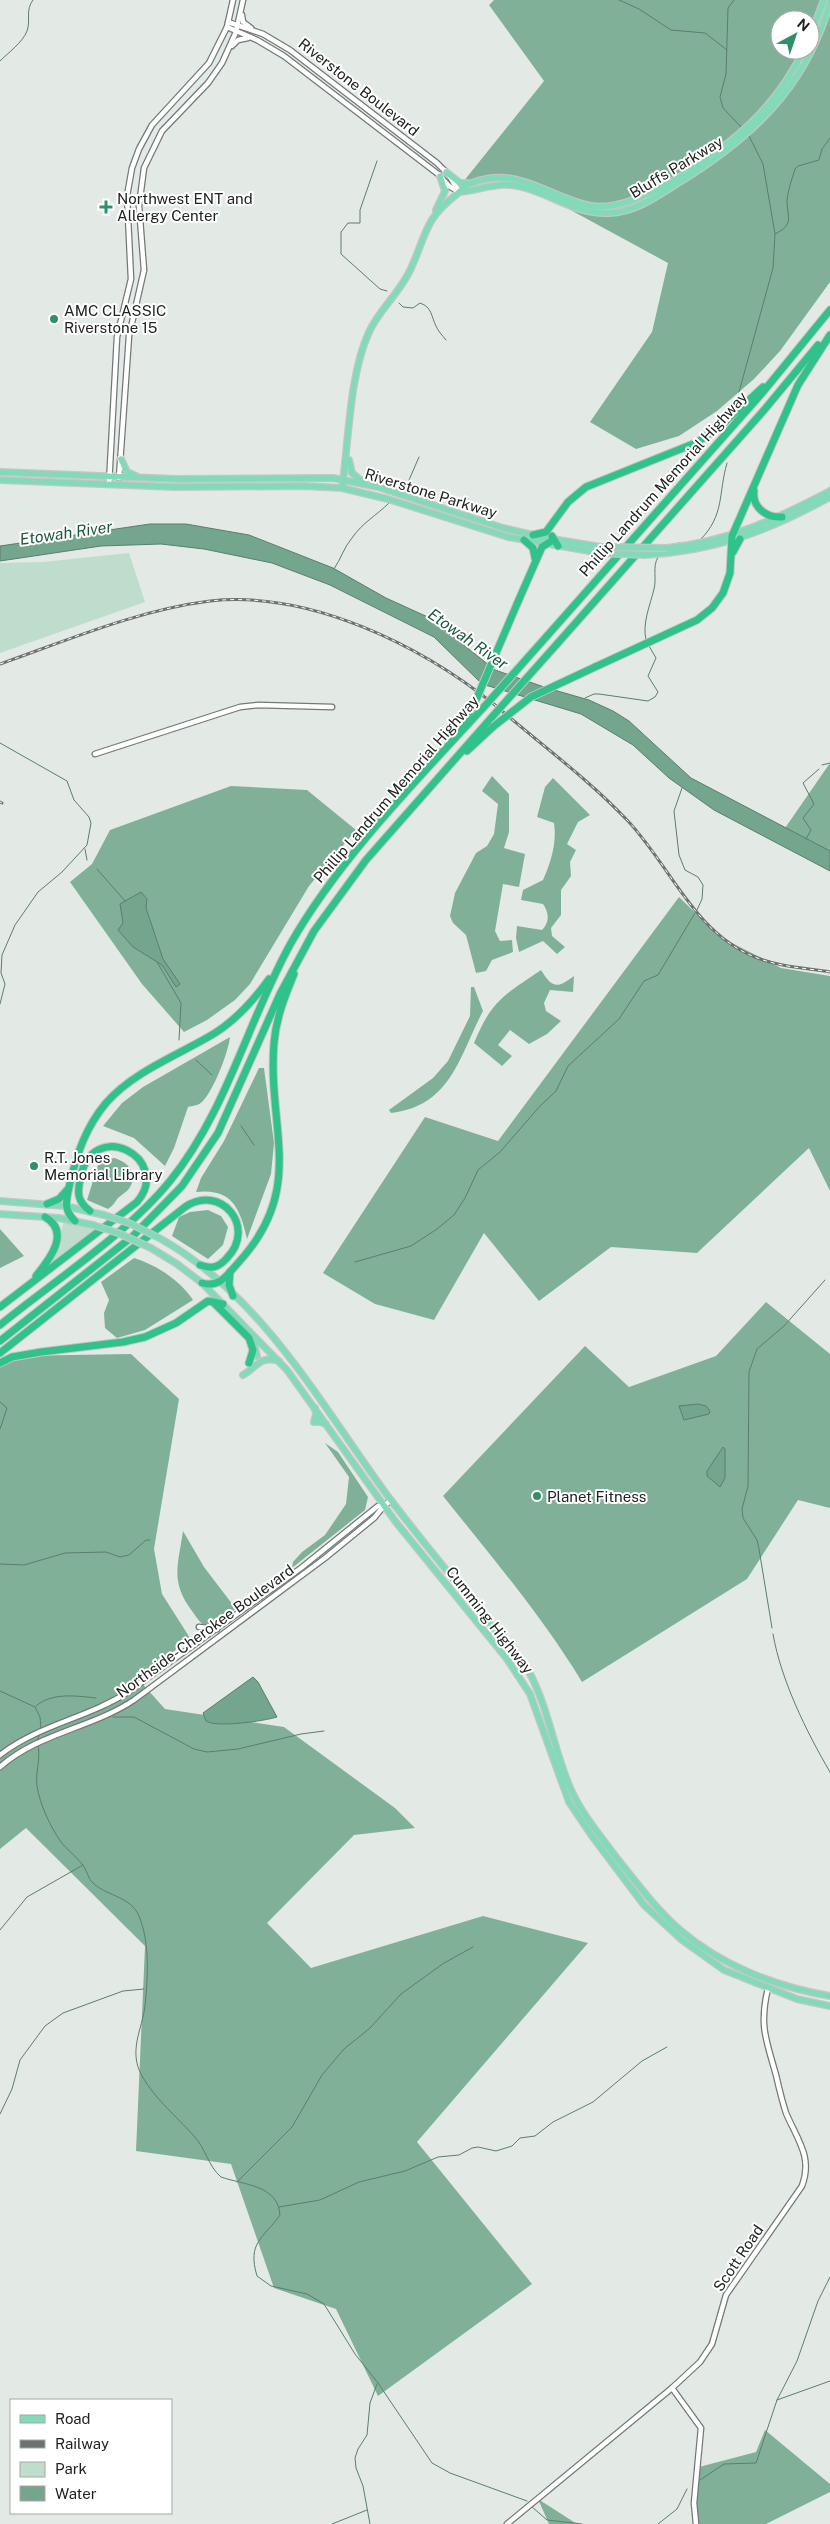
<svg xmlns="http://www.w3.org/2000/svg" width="830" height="2524" viewBox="0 0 830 2524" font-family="'Public Sans',sans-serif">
<rect width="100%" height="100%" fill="#e3eae6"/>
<g fill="#beddcc">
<polygon points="129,553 145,602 0,653 0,563 43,562"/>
<polygon points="64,1221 96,1230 45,1268 60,1236"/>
</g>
<g fill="#80b198" fill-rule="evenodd">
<path d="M494 0H830V282L780 351 754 379 717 411 679 436 636 449 590 422 652 332 668 263 565 207 538 188 509 179H490L459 187 544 81 489 5ZM780 20H810V50H780Z"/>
<polygon points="830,763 830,859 783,831"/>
<polygon points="492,776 509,794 509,832 504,848 525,854 519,887 503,884 495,931 500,941 512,940 513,952 492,960 486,971 476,973 466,935 453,923 450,916 455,893 476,853 487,846 494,834 498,804 482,791"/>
<path d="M553 778 590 815 578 822 567 844 576 850 570 862 571 876 561 890V915L551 928 552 936 565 947 557 954 543 941 519 952 516 938 517 926 542 930C550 922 549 913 543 904L521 900 523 890 543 880C551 862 557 843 554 823L537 817 545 787Z"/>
<polygon points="231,786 307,790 356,830 309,886 250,984 235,1000 207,1020 184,1032 142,984 70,882 92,864 110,830"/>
<polygon points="679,897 720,937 781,968 830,976 830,1191 809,1148 697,1253 611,1247 539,1301 484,1233 434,1320 375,1304 323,1273 425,1117 498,1141"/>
<path d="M541 970C552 988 557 989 574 976L573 992 550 990 544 1003 546 1011 561 1021 547 1034 529 1044 510 1030 498 1045 512 1056 502 1066 474 1043C492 1000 503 996 541 970Z"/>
<path d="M471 987H474L483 1011C459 1057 451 1106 391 1113L389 1110 433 1078 448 1061 470 1016Z"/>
<path d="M230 1037C228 1053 214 1090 202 1102 199 1105 193 1106 188 1107L174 1148 165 1166 134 1138 103 1126 122 1103 143 1087Z"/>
<path d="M259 1068H264L274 1143 271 1174 247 1239C240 1208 232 1188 196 1192L201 1178 224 1141Z"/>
<path d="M114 1158C129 1162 140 1175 128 1190 125 1193 121 1195 118 1198 114 1203 114 1205 108 1209L87 1200 99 1162Z"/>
<polygon points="208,1210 221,1216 228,1227 223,1245 208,1259 172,1236 179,1217 190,1212"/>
<polygon points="0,1229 24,1256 0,1268"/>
<path d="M134 1258C155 1264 181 1281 193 1300L145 1330 117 1338 105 1328 104 1313 109 1300 101 1282Z"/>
<path d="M766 1302 830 1354V1508L798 1500 747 1579 582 1682C542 1616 491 1556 443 1496L585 1346 629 1387 716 1356Z"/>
<polygon points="131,1354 179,1399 154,1549 162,1594 190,1638 139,1680 165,1709 284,1727 395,1808 415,1828 354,1835 267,1923 311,1968 483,1916 588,1943 417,2142 532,2284 378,2396 336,2309 274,2288 231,2164 136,2151 145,1946 26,1828 0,1849 0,1366 12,1356"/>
<polygon points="325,1443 338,1452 368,1497 365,1510 292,1568 293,1562 302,1552 325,1535 346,1504 349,1477"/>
<path d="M183 1531 204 1567 236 1609 209 1627C201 1625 197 1618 192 1611 170 1581 178 1566 183 1531Z"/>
<polygon points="765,2430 830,2484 830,2492 766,2524 693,2524 699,2467 756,2452"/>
<polygon points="538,2499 577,2524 549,2524"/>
</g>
<g fill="#74a58d" stroke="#5b7e6d">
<polygon points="150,524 186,524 249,535 333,568 386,598 430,618 495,670 547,688 589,700 613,711 629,721 691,778 830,851 830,871 714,810 669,778 633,745 581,714 482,684 434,637 330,585 272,563 204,549 161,544 101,546 0,561 0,546"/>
<polygon points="141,892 147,899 146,908 163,959 180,984 176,987 162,965 133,947 118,930 123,923 120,904"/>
<polygon points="698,1404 706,1406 710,1411 709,1414 684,1420 679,1406"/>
<polygon points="723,1447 725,1449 725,1478 720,1487 707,1476 707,1471"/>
<path d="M253 1677 258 1682 277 1717C264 1721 216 1728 206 1721L203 1713Z"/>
</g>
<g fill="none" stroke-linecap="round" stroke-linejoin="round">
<g stroke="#5b7e6d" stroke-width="1">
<polyline points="619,0 639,9 671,30 705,33 727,50"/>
<polyline points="734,0 728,8 726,74 720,97 723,108 742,128"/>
<path d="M0 61C8 53 23 42 27 31 31 20 25 10 33 0"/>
<polyline points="377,161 360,210 360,223 348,223 341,232 341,254 380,289 387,291"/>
<path d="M775 234C795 224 787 218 787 200 788 190 792 179 795 169L798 166 819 160 822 149 830 138"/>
<path d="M399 303 403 307 413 308 420 303C432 307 431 316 436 326 438 331 442 335 446 340"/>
<polyline points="739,392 773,268 775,234 763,164 748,134"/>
<polyline points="401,491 406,487 419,457"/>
<path d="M700 540C725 515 718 494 727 463"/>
<polyline points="669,545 679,543"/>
<path d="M334 569C341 559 344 547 352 538 362 523 377 515 389 503"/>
<path d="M646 640C642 623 650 606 654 589 657 578 652 567 658 557"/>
<polyline points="585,698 594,694 599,694 648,701 655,697 658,692 648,676 656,658 649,646"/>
<polyline points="0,743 67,781 74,800 89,817 91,823 87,845 62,872 38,892 15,925 2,955 1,973 5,984 0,1004"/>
<polyline points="822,765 830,763"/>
<polyline points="682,788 674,811 679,855 685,870 698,877 703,885 702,899 697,910"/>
<polyline points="806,839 811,830 803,818 814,804 803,783 819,769"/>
<polyline points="85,849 87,860"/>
<polyline points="97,869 125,901"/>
<polyline points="157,962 181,1003 179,1040"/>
<polyline points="196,1060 212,1075"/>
<polyline points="241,1126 254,1145"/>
<polyline points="355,1262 411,1246 437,1229 454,1215 465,1198 478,1170 500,1152 540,1106 556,1091 568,1066 619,1019 644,981 658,975 695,913"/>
<polyline points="0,1402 7,1408 0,1429"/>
<polyline points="0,1564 24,1565 65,1553 106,1552 120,1557 129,1555 146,1540 150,1540"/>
<polyline points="772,1628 759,1549 757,1540 743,1518 742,1509 748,1486 749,1372 757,1349 784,1326 825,1280"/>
<path d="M773 1634C781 1680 806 1731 830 1772"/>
<polyline points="0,1691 35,1707 40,1717 41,1729"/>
<path d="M36 1706C52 1692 77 1696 96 1698"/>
<polyline points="113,1717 134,1717 194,1749 207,1752 238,1749 301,1734 324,1731"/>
<polyline points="37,1741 40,1733"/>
<path d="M38 1745C41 1759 35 1773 37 1786 40 1805 50 1826 61 1842 67 1850 76 1856 82 1864 87 1870 88 1879 94 1884 108 1896 131 1897 139 1916 150 1943 148 1977 145 2006 142 2030 128 2051 142 2076 155 2099 177 2117 194 2136 206 2149 208 2166 221 2177 244 2185 278 2185 280 2215 263 2239 247 2242 257 2276L271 2286 307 2294 324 2304 355 2354 378 2383 432 2463 450 2473 527 2501"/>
<polyline points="0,1930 27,1897 83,1865"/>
<polyline points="0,2114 12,2089 20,2060 45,2026 63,2013 123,1991 144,1989"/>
<polyline points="237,2182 292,2127 322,2075 344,2049 370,2028 401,1994 444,1963 473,1947"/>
<polyline points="279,2207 320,2200 359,2182 405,2171 438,2157 459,2155 472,2148 478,2147 496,2151 512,2146 520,2138 535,2136 553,2122 593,2102 642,2061 667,2047"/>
<polyline points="777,2400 830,2381"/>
<polyline points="700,2480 724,2464 756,2463 777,2400 797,2361 818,2301 830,2277"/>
<polyline points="531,2506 547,2520 582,2524"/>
<polyline points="332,2524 367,2510"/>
<polyline points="370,2524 363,2486 356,2468 355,2458 358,2449 367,2435 370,2403 377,2384"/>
<polyline points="658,2524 677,2509 687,2489"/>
</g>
<g stroke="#737976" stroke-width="7">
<g id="minor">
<polyline points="242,15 243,22 251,28"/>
<polyline points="228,22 263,34 290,50 437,163 449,175 459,192"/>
<polyline points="227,27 257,40 284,56 438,174 449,186 459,192"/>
<polyline points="232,46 238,40 248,38"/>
<polyline points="119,478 129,336 144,270 139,206 144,168 162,131 208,83 222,63 236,32 243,0"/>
<polyline points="109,484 117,337 131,279 127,196 132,168 139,149 152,125 209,63 227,27 233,0"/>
<polyline points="95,754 240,707 258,705 332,707"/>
<polyline points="199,1627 217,1629"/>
<path d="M0 1755C38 1725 88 1718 128 1692L301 1568 378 1506H384L391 1500"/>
<path d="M0 1767C38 1733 92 1728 134 1700L325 1558 374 1518 384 1506"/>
<polyline points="672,2388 701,2428 694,2503 696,2524"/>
<path d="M507 2524 672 2388 700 2362 712 2344 726 2295 802 2186C813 2157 797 2139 786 2113 782 2101 779 2088 776 2075 766 2039 759 2026 768 1988"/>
</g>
</g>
<g stroke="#c5c6c5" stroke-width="8">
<g id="major">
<polyline points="810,37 824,0"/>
<polyline points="446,172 460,183 467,183"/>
<path d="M459 192C477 191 492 183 511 185 545 189 573 215 609 213 635 212 656 197 678 183 751 138 806 88 830 2"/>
<polyline points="436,210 445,191 440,176"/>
<polyline points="121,459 127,472 136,476"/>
<polyline points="349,460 352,473 363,482"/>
<polyline points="0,472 177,479 333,478 378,487 503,528 546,538 601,547"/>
<polyline points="0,480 175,487 304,486 342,488 388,499 508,537 601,553"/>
<path d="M342 488C349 440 349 376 369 332 380 308 402 291 412 266 427 232 425 219 457 194 462 190 465 185 472 183 518 165 549 198 591 206 636 214 719 154 751 123 772 103 791 76 804 50"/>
<path d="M667 548C727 542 777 519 830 491"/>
<path d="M645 555C716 551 768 531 830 497"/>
<polyline points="0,1201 65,1206 104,1215"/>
<polyline points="0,1214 59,1218 93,1225"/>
<path d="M161 1239C264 1297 322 1407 390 1499 434 1557 482 1613 528 1670 548 1706 553 1747 569 1785 580 1812 599 1834 616 1857 636 1882 655 1908 679 1929 720 1965 776 1987 830 1996"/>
<polyline points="151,1248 177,1264 202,1283 287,1370 395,1521 507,1659 530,1694 569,1802 592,1836 644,1905 682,1940 724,1970 797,1999 830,2006"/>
<polyline points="252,1336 257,1356"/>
<path d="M243 1375C257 1367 260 1355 279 1361"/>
<polyline points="315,1408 316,1414 314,1422 320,1422 326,1424"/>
</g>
</g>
<g stroke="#c5c6c5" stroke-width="9">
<g id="highway">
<path d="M754 491C752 507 766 518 782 517"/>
<polyline points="533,535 546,532 568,502 586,487 698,442 724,423 763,387"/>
<polyline points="552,536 558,546"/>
<polyline points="524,540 533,548 535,558"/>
<polyline points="733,552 740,539"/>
<polyline points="517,604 542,547 553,540"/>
<polyline points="547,636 763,392 830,310"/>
<polyline points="557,644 765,409 818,345"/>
<polyline points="595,667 697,620 712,608 723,593 730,573 732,536 798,385 830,335"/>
<polyline points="451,738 473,707"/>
<polyline points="467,751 494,726"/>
<polyline points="47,1204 59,1199 67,1190"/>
<path d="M75 1221C62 1209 67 1198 70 1183 77 1153 86 1127 106 1103 134 1071 179 1055 215 1033 237 1019 254 1000 269 979"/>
<polyline points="230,1272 229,1285 233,1296"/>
<path d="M36 1276C50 1259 71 1232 45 1217"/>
<path d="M202 1283C220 1288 227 1275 238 1263 307 1188 267 1129 274 1043 276 1018 285 996 294 974"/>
<polyline points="214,1303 249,1338 253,1350 249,1363"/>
<path d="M0 1307 137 1202C174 1159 91 1114 80 1180 77 1194 78 1202 90 1211"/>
<path d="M0 1325C54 1281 127 1234 170 1181 227 1111 248 1020 291 943 339 859 417 780 483 708"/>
<polyline points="0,1341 133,1236 182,1186 218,1133 280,994 314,931 366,860 492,717"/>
<path d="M0 1353 185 1207C221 1183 257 1227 227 1258 218 1268 212 1269 200 1265"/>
<polyline points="0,1363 12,1357 41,1352 123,1342 145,1337 176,1323 208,1301 223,1304"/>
</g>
</g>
<use href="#minor" stroke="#fff" stroke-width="4.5"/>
<use href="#major" stroke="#83dab9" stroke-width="5.5"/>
<use href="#highway" stroke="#31c28b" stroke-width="7"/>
<g stroke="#6d726f" stroke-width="3">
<g id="rail">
<path d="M0 664C68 640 138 610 210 601 309 590 420 645 495 705 539 743 587 778 627 820 670 865 694 933 755 957 779 967 805 968 830 972"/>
<polyline points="0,802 2,803"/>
</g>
</g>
<use href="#rail" stroke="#fff" stroke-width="1" stroke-dasharray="4" stroke-linecap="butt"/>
<g stroke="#c5c6c5" stroke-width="8" stroke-linecap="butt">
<g id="major-bridge">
<polyline points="601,547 667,548"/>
<polyline points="601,553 645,555"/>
<polyline points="104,1215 129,1223 161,1239"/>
<polyline points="93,1225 118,1233 151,1248"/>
</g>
</g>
<g stroke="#c5c6c5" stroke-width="9" stroke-linecap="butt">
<g id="highway-bridge">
<polyline points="473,707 517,604"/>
<polyline points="483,708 547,636"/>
<polyline points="492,717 557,644"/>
<polyline points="494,726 531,697 595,667"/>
</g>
</g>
<use href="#major-bridge" stroke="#83dab9" stroke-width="5.5"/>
<use href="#highway-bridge" stroke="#31c28b" stroke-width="7"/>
</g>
<g fill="#308f68" stroke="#fff" stroke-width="2">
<path d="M103.5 199.5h5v5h5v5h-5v5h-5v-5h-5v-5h5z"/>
<circle cx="54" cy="319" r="5"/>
<circle cx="34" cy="1166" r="5"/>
<circle cx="537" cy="1496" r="5"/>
</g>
<g text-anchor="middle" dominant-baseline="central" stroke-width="4" stroke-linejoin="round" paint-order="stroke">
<g font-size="15" fill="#202321" stroke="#fff">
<text transform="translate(359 87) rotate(38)">Riverstone Boulevard</text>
<text transform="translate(676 167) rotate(-31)">Bluffs Parkway</text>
<text transform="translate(663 484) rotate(-48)">Phillip Landrum Memorial Highway</text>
<text transform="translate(431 493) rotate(17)">Riverstone Parkway</text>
<text transform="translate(396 789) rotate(-49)">Phillip Landrum Memorial Highway</text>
<text transform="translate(490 1620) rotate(52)">Cumming Highway</text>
<text transform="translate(205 1631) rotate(-36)">Northside-Cherokee Boulevard</text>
<text transform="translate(738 2258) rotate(-56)">Scott Road</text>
</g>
<g font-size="15" fill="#202321" stroke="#fff" text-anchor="start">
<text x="117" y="198">Northwest ENT and<tspan x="117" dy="17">Allergy Center</tspan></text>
<text x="64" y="310">AMC CLASSIC<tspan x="64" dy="17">Riverstone 15</tspan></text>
<text x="44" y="1157">R.T. Jones<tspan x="44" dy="17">Memorial Library</tspan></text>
<text x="547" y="1496">Planet Fitness</text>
</g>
<g font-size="16" font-style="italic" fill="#1c583f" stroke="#fff">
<text transform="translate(66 533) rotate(-8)">Etowah River</text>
<text transform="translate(468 639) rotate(35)">Etowah River</text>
</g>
</g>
<rect x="10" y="2399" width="162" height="115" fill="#ffffff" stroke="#a6a7a6"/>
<rect x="20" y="2415" width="25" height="8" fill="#83dab9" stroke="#a6a7a6"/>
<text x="55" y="2424" font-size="15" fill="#202321">Road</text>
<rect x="20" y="2440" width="25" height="8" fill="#6d726f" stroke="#a6a7a6"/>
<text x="55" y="2449" font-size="15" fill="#202321">Railway</text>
<rect x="20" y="2462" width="25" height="15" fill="#beddcc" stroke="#a6a7a6"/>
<text x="55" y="2474" font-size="15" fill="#202321">Park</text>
<rect x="20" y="2486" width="25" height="15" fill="#74a58d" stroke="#a6a7a6"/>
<text x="55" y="2499" font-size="15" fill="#202321">Water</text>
<g transform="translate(795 35) rotate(40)"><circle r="24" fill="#ffffff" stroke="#a6a7a6"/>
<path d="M0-4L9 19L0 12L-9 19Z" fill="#308f68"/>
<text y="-8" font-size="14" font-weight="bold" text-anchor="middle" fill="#202321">N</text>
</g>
</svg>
